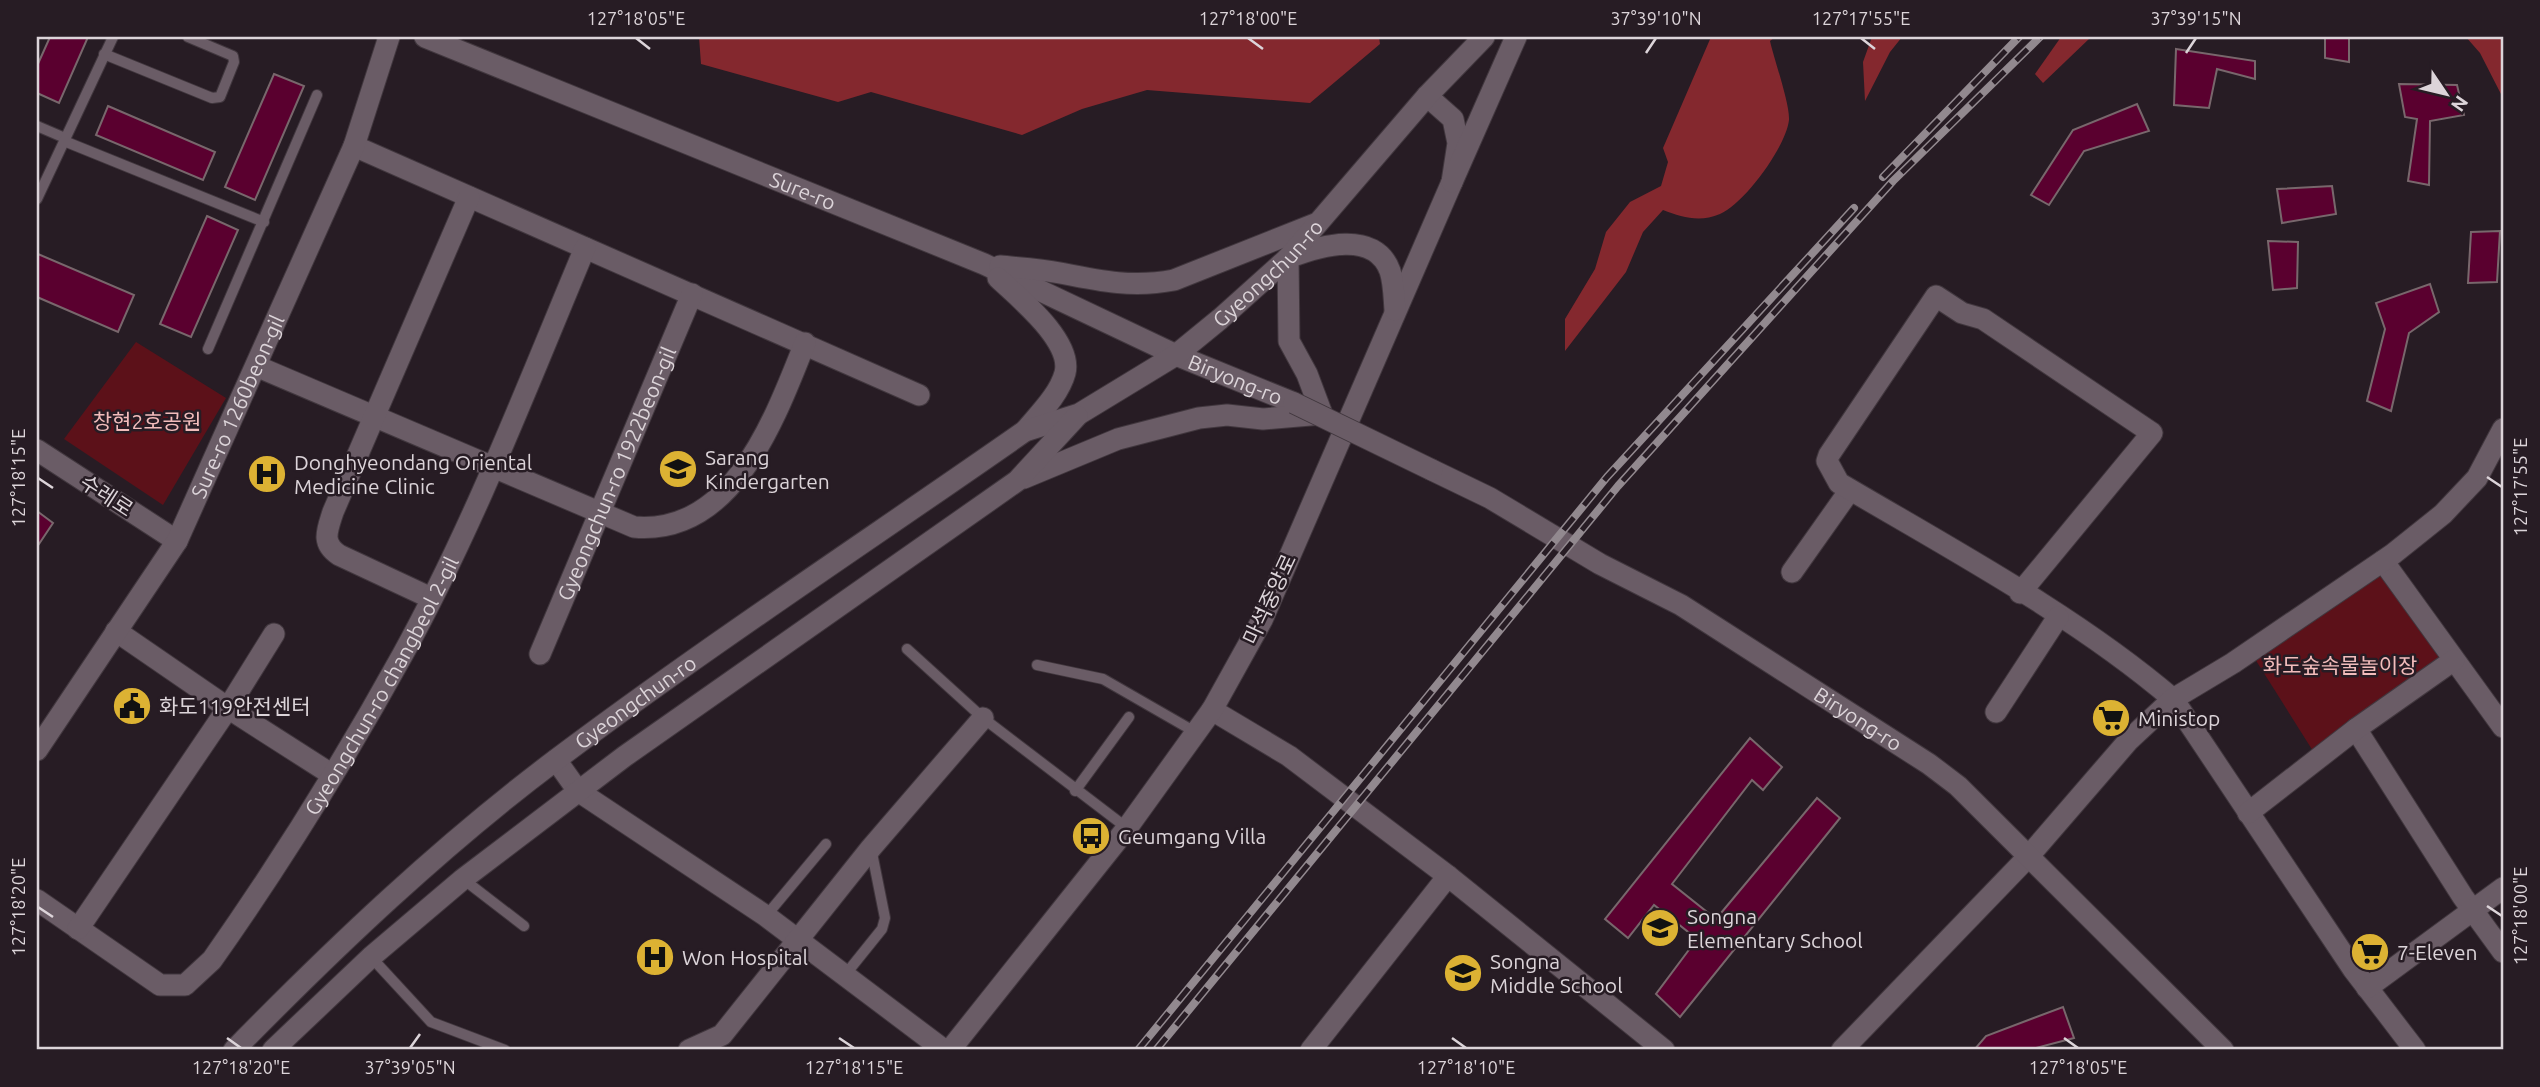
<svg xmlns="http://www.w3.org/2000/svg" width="2540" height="1087" viewBox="0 0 2540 1087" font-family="Ubuntu,'Noto Sans KR',sans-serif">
<rect width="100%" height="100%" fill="#271c24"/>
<g fill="#5c1119">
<polygon points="136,342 226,398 163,505 64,439"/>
<polygon points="2383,561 2454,660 2318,759 2250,651"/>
</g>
<g fill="#84282e">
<polygon points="699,37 1379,37 1380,44 1310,103 1147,90 1082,109 1022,135 871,92 838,102 701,64"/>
<path d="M1711 37H1775L1770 41C1774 59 1790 104 1789 120 1786 147 1744 204 1720 214 1699 223 1682 217 1663 210L1643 232 1626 272 1565 351V319L1595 269 1606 232 1630 202 1661 186 1668 162 1663 148Z"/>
<polygon points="1872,37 1902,37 1890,52 1865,101 1863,62"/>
<polygon points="2061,37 2091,37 2043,83 2035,74"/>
<polygon points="2466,37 2503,37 2503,98 2480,53"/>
</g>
<g fill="#5a002f" stroke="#78676c" stroke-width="2">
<polygon points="50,37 88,37 59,103 37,93 37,66"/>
<polygon points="2325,37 2349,37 2349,62 2325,58"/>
<polygon points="2176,49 2255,61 2255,79 2217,69 2209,108 2174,105"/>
<polygon points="274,74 304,86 255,200 225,187"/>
<polygon points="2399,84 2457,85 2464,115 2430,121 2429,185 2408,181 2417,119 2405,117"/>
<polygon points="2137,104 2149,131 2084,151 2049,205 2031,195 2073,130"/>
<polygon points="108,106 215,152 203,180 96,135"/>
<polygon points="2332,186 2336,214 2282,223 2277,189"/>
<polygon points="207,216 238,230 191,337 160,324"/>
<polygon points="2500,231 2497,282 2468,283 2471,232"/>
<polygon points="2268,241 2298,242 2297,288 2273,290"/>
<polygon points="38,254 134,295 118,332 37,297"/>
<polygon points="2430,284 2439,312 2409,333 2391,411 2367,401 2385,329 2376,303"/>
<polygon points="37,511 53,523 37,547"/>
<polygon points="1750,738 1782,767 1763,790 1752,780 1672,884 1716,919 1817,798 1840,818 1680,1017 1656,994 1697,939 1654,905 1628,938 1605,919"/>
<polygon points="2063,1007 2074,1038 2028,1050 1974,1050 1986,1036"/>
</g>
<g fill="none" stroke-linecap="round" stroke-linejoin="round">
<g stroke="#41373e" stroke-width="12">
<g id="lane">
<polyline points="104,54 212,98 220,97 234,62 233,56 188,37"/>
<polyline points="37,126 65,138"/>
<polyline points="64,141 264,222"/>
<polyline points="37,199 113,37"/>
<polyline points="208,349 317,95"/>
<polyline points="907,649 983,718 1127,828"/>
<polyline points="1037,665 1103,679 1197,733"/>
<polyline points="1075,791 1129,717"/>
<polyline points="463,879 524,926"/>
<polyline points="766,916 826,844"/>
<polyline points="371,957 431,1022 505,1050"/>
<polyline points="845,975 882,929 885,918 871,848"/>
</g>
</g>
<g stroke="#41373e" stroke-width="23">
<g id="street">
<polyline points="354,146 919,395"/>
<path d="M256 366 634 527C733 536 775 418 805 343"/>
<polyline points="37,450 177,541"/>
<polyline points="2383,561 2503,727"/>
<polyline points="1792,572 1850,490"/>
<path d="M2020 593 2152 433 1983 319 1962 313 1936 296 1829 455 1827 461 1839 483C1949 548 2076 616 2173 699L2353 969 2415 1050"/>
<path d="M431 598 339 555C321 543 327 531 333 512L469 197"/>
<polyline points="116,631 228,708 331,774"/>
<path id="s1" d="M540 654 692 294"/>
<polyline points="1212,710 1289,756 1448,876"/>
<polyline points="1996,712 2058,617"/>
<polyline points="2356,729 2463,897 2503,952"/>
<path id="s2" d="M37 750 177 541 354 146 389 37"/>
<polyline points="556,760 578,791 766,916 944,1050"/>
<polyline points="2248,813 2356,729 2454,660"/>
<path id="s3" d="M37 900 160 985H185L212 960C281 862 345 759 403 654 474 525 528 384 585 248"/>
<polyline points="78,929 228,708 274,634"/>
<polyline points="2367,988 2503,888"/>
<polyline points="689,1050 722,1035 871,848 983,718"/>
<polyline points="950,1050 1127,828 1212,710 1262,620 1452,182 1458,143 1453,119 1427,96"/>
<polyline points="1311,1050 1448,876 1664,1050"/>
<polyline points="1842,1050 2028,857 2129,740 2173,699 2233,663 2393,554 2443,514 2477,478 2503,429"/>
</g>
</g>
<g stroke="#41373e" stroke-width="23">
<g id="secondary">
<path id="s4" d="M425 37 984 264 1176 355 1294 403"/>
<polyline points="1452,182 1516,37"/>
<path d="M1000 266C1020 268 1040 269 1060 273 1100 281 1133 288 1174 280L1315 224"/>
<path d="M998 278C1018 297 1073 341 1065 373 1059 395 1039 414 1025 431"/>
<path id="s5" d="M1432 470 1490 498 1600 564 1681 605 1929 764 1958 786 2223 1050"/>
<path d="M1024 478 1118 439 1199 418 1227 415 1263 419 1322 414 1307 374 1289 341 1288 258C1319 246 1375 229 1390 271 1394 283 1394 298 1395 310"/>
<path id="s6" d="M234 1050C335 947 441 846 557 759 709 645 869 540 1025 431L1079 414 1176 355 1220 319 1288 258 1427 96 1484 37"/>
<polyline points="273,1050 371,957 463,879 625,756 1017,481 1077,416"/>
</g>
</g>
<use href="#lane" stroke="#6a5c66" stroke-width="10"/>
<use href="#street" stroke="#6a5c66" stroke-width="21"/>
<use href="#secondary" stroke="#6a5c66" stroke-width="21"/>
<g stroke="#92898f" stroke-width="8">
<g id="rail">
<polyline points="1883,177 2019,37"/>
<polyline points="1138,1050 1607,477 1854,208"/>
<polyline points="1156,1050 1618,486 1893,181 2040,37"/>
</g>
</g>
<use href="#rail" stroke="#271c24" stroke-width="5" stroke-dasharray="16" stroke-linecap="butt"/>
<g stroke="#41373e" stroke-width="23" stroke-linecap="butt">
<polyline id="secondary-bridge" points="1294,403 1432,470"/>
</g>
<use href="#secondary-bridge" stroke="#6a5c66" stroke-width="21"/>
</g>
<path fill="none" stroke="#dcd4d9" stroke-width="2.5" d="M636 38 650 49M1248 38 1263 49M1861 38 1875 49M1646 53 1656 38M2186 53 2196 38M2487 477 2502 487M38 478 53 488M2487 906 2502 916M38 907 53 917M227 1038 241 1048M839 1038 854 1048M1452 1038 1466 1048M2064 1038 2078 1048M410 1048 420 1034"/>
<defs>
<g id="school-disc" transform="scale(2.0125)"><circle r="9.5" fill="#dcb233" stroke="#271c24"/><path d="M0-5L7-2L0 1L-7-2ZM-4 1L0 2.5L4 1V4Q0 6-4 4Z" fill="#111"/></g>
<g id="hospital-disc" transform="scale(2.0125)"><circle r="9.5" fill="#dcb233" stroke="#271c24"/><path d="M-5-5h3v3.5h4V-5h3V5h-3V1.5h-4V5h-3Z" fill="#111"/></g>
<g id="civic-disc" transform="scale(2.0125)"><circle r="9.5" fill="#dcb233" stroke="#271c24"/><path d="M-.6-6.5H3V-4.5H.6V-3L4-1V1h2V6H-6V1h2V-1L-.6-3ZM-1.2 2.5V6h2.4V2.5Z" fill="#111"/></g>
<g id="supermarket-disc" transform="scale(2.0125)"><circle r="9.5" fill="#dcb233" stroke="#271c24"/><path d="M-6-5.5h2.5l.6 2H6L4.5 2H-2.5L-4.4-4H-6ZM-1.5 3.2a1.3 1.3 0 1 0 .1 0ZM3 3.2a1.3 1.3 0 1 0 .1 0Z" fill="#111"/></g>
<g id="bus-disc" transform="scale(2.0125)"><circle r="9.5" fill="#dcb233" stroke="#271c24"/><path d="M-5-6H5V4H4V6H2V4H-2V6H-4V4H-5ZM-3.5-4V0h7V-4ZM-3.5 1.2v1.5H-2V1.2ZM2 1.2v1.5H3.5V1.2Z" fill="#111"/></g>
</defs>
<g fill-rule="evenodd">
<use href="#school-disc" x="678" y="469"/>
<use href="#hospital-disc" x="267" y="474"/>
<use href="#civic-disc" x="132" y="706"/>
<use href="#supermarket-disc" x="2111" y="718"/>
<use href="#bus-disc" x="1091" y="836"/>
<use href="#school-disc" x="1660" y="928"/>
<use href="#supermarket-disc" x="2370" y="952"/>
<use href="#hospital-disc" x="655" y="957"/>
<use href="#school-disc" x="1463" y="973"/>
</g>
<g text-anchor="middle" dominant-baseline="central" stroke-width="5" stroke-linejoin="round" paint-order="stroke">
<g font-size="21" fill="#dcd4d9" stroke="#271c24">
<text stroke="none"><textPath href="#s4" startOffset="408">Sure-ro</textPath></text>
<text stroke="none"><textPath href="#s6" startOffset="1300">Gyeongchun-ro</textPath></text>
<text stroke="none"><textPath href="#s4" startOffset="880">Biryong-ro</textPath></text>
<text stroke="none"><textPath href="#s2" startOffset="399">Sure-ro 1260beon-gil</textPath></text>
<text stroke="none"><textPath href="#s1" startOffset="196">Gyeongchun-ro 1922beon-gil</textPath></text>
<text transform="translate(107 495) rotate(33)">수레로</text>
<text transform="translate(1269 599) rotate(-65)">마석중앙로</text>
<text stroke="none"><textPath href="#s3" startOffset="534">Gyeongchun-ro changbeol 2-gil</textPath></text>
<text stroke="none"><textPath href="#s6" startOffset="532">Gyeongchun-ro</textPath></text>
<text stroke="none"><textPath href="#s5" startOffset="494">Biryong-ro</textPath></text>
</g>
<g font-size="21" fill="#f2bcbb" stroke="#271c24">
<text x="147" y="421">창현2호공원</text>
<text x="2340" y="665">화도숲속물놀이장</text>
</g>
<g font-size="21" fill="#dcd4d9" stroke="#271c24" text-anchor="start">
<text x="705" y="457">Sarang<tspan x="705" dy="24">Kindergarten</tspan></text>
<text x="294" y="462">Donghyeondang Oriental<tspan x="294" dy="24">Medicine Clinic</tspan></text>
<text x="159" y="706">화도119안전센터</text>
<text x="2138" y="718">Ministop</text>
<text x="1118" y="836">Geumgang Villa</text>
<text x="1687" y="916">Songna<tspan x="1687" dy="24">Elementary School</tspan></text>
<text x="2397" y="952">7-Eleven</text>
<text x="682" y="957">Won Hospital</text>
<text x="1490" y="961">Songna<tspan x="1490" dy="24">Middle School</tspan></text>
</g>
</g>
<rect width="2540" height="1087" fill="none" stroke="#271c24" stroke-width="77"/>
<g transform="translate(2446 94) rotate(125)" stroke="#271c24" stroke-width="5" paint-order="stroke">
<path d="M0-5L12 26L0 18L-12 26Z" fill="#dcd4d9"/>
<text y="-10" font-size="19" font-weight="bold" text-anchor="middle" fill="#dcd4d9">N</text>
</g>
<rect x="38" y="38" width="2464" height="1010" fill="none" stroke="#dcd4d9" stroke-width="2.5"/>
<g font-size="18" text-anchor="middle" fill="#dcd4d9">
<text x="636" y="25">127°18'05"E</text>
<text x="1248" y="25">127°18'00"E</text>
<text x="1656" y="25">37°39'10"N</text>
<text x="1861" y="25">127°17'55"E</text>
<text x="2196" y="25">37°39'15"N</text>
<text transform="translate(19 478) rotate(-90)" y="6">127°18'15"E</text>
<text transform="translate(2521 487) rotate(-90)" y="6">127°17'55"E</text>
<text transform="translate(19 907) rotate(-90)" y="6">127°18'20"E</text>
<text transform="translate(2521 916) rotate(-90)" y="6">127°18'00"E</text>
<text x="241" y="1074">127°18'20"E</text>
<text x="410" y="1074">37°39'05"N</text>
<text x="854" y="1074">127°18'15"E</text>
<text x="1466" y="1074">127°18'10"E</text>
<text x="2078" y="1074">127°18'05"E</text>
</g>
</svg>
